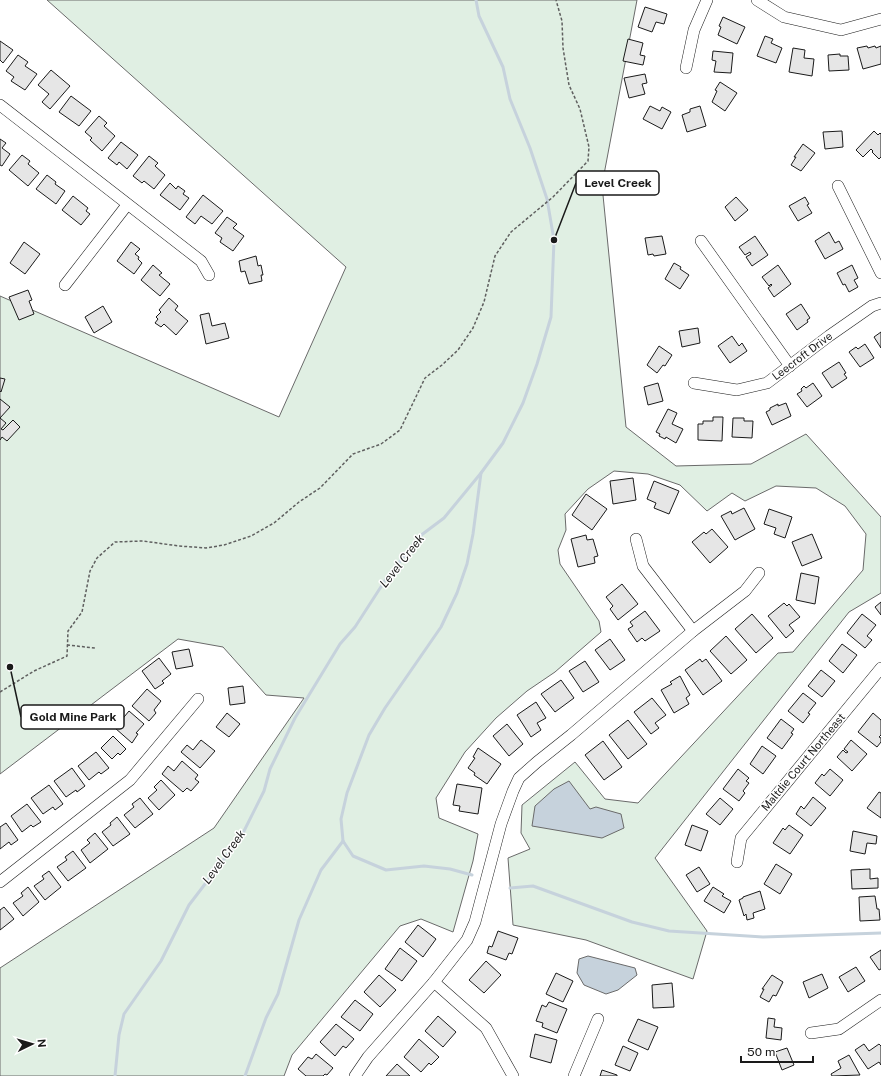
<svg xmlns="http://www.w3.org/2000/svg" width="881" height="1076" viewBox="0 0 881 1076" font-family="'Public Sans',sans-serif">
<rect width="100%" height="100%" fill="#fff"/>
<polygon fill="#e0efe3" stroke="#6a6a6a" points="47,0 637,0 602,185 626,427 676,466 751,464 806,434 881,517 881,593 849,612 655,858 707,931 693,979 586,940 513,925 508,858 530,849 521,833 522,805 575,762 605,799 638,803 778,653 793,652 863,570 866,534 845,506 816,488 776,486 745,501 732,493 707,511 680,485 648,474 614,471 588,489 565,514 566,530 558,550 560,564 599,621 601,632 555,672 527,691 496,718 465,752 436,798 439,818 478,834 473,861 453,932 421,919 400,926 292,1055 284,1076 0,1076 0,968 214,828 304,698 266,695 223,647 178,639 0,774 0,296 279,417 346,267"/>
<g fill="#c6d2dc" stroke="#6a6a6a">
<polygon points="569,781 590,809 596,807 621,814 624,828 602,838 532,826 535,806 554,789"/>
<polygon points="588,956 635,968 637,975 618,990 606,994 584,985 577,973 579,959"/>
</g>
<g fill="none" stroke-linecap="round" stroke-linejoin="round">
<g stroke="#c6d2dc" stroke-width="3">
<polyline points="472,875 450,869 424,866 386,870 353,856 343,841 341,819 347,793 369,735 385,708 441,627 457,593 467,564 473,534 481,473"/>
<polyline points="510,888 533,886 632,922 669,931 763,937 881,933"/>
<polyline points="115,1076 119,1035 124,1014 161,961 189,905 241,837 264,791 270,769 295,718 340,644 355,627 386,579 420,536 444,518 481,473 503,443 523,403 537,364 551,317 554,240 547,199 530,148 510,99 503,67 479,16 476,0"/>
<polyline points="245,1076 266,1018 278,994 299,920 321,870 343,841"/>
</g>
</g>
<g fill="#e6e6e6" stroke="#1a1a1a">
<polygon points="645,7 667,14 664,24 656,22 652,32 638,27"/>
<polygon points="723,17 745,27 737,44 718,35 721,27 719,26"/>
<polygon points="765,36 773,39 771,43 782,48 776,63 757,56"/>
<polygon points="628,39 643,43 640,55 645,56 643,65 623,61"/>
<polygon points="0,41 13,50 3,63 0,60"/>
<polygon points="867,46 868,48 875,46 876,48 881,46 881,64 863,69 857,48"/>
<polygon points="793,48 805,50 804,58 814,59 812,76 789,72"/>
<polygon points="713,51 733,53 731,73 714,72 716,61 712,60"/>
<polygon points="840,54 840,56 848,56 849,70 829,71 828,55"/>
<polygon points="18,55 28,62 25,66 37,74 25,90 11,81 14,77 6,71"/>
<polygon points="51,70 70,86 50,109 42,102 49,94 38,85"/>
<polygon points="645,74 647,83 642,84 645,94 629,98 624,78"/>
<polygon points="720,82 737,93 725,111 712,102 717,91 715,90"/>
<polygon points="71,96 91,111 79,126 59,112"/>
<polygon points="650,106 660,111 662,107 671,112 662,129 643,119"/>
<polygon points="700,106 706,126 687,132 682,115 690,112 690,109"/>
<polygon points="99,116 107,123 104,126 115,136 102,151 90,140 92,138 85,132"/>
<polygon points="842,131 843,147 825,149 823,132"/>
<polygon points="874,131 878,135 880,133 881,134 881,157 879,159 872,152 873,151 871,149 863,157 856,150"/>
<polygon points="0,139 6,143 2,148 10,154 2,166 0,165"/>
<polygon points="121,142 138,155 127,169 119,162 117,165 108,158"/>
<polygon points="803,144 815,153 801,171 791,165 796,157 794,157"/>
<polygon points="22,155 30,161 28,164 39,173 28,186 9,170"/>
<polygon points="149,156 158,163 155,166 165,175 154,189 144,181 142,183 133,176"/>
<polygon points="47,175 56,182 55,184 65,191 56,204 36,189"/>
<polygon points="170,183 176,189 178,186 185,191 183,194 189,198 180,210 160,195"/>
<polygon points="203,195 223,211 212,224 201,216 195,224 186,217"/>
<polygon points="73,196 88,208 86,211 90,214 81,225 62,210"/>
<polygon points="736,197 748,210 735,221 725,207"/>
<polygon points="805,197 809,204 807,205 812,213 798,221 789,206"/>
<polygon points="227,217 237,224 233,228 244,236 233,251 220,242 222,238 215,233"/>
<polygon points="829,232 835,243 839,241 843,249 825,259 815,241"/>
<polygon points="662,236 666,254 654,256 653,254 648,255 645,238"/>
<polygon points="755,236 768,255 752,266 746,257 751,254 750,252 745,255 739,247"/>
<polygon points="24,242 40,254 25,274 10,263"/>
<polygon points="131,242 140,249 135,254 139,257 138,259 142,263 134,274 117,261"/>
<polygon points="256,256 258,266 261,265 263,275 261,275 262,281 249,284 245,271 241,272 239,261"/>
<polygon points="674,263 681,267 680,269 689,275 680,289 665,279"/>
<polygon points="153,265 162,273 159,275 170,284 160,296 141,280"/>
<polygon points="778,265 791,284 774,297 768,288 772,285 771,284 769,286 762,277"/>
<polygon points="852,265 858,278 854,280 858,287 849,292 845,284 843,285 837,273"/>
<polygon points="28,290 32,300 29,301 34,314 19,320 9,297"/>
<polygon points="169,298 178,306 175,310 188,321 176,335 164,324 161,327 155,323 158,319 156,317 161,312 159,310"/>
<polygon points="801,304 810,318 807,320 808,322 797,330 786,314"/>
<polygon points="103,306 112,322 94,333 85,317"/>
<polygon points="209,313 212,326 225,323 229,338 206,344 200,315"/>
<polygon points="698,328 700,343 682,347 679,331"/>
<polygon points="881,332 881,348 874,337"/>
<polygon points="732,336 739,346 742,343 747,351 730,363 718,346"/>
<polygon points="865,344 874,358 860,367 849,352 856,347 858,349"/>
<polygon points="659,346 672,355 665,366 663,365 657,373 647,365"/>
<polygon points="839,362 846,373 844,374 847,378 832,388 822,373"/>
<polygon points="0,378 5,379 1,392 0,391"/>
<polygon points="658,383 663,401 648,405 644,387"/>
<polygon points="813,383 822,396 807,407 797,394 802,391 801,389 804,386 806,388"/>
<polygon points="0,399 10,407 0,418 6,423 1,429 3,430 13,420 20,427 7,441 2,437 0,440"/>
<polygon points="786,403 791,416 772,425 766,412 770,410 770,408 778,404 778,406"/>
<polygon points="668,409 677,413 672,424 683,429 676,443 666,437 665,439 659,436 660,434 656,432"/>
<polygon points="713,417 723,417 722,441 698,440 698,424 703,424 703,421 713,421"/>
<polygon points="733,418 744,418 744,421 753,421 752,438 732,437"/>
<polygon points="633,478 636,500 613,504 610,481"/>
<polygon points="654,481 679,491 669,514 654,508 656,503 647,499"/>
<polygon points="586,494 607,509 592,530 572,515"/>
<polygon points="744,508 755,529 735,540 721,516 731,511 732,514"/>
<polygon points="769,509 792,517 785,538 774,534 776,528 764,524"/>
<polygon points="712,529 728,547 710,563 692,542 704,532 706,534"/>
<polygon points="812,534 822,558 802,566 792,542"/>
<polygon points="586,535 587,540 593,539 598,556 594,557 595,563 578,567 571,539"/>
<polygon points="801,573 819,577 815,604 796,600"/>
<polygon points="622,584 638,604 618,620 610,609 613,606 606,597"/>
<polygon points="881,602 881,615 875,607"/>
<polygon points="784,603 787,606 789,604 800,617 789,625 794,631 786,638 768,616"/>
<polygon points="645,611 660,631 645,641 642,638 637,642 628,629 633,626 630,622"/>
<polygon points="752,614 773,638 756,653 735,629"/>
<polygon points="862,614 876,625 867,636 872,640 865,648 847,633"/>
<polygon points="726,636 747,660 731,674 710,651"/>
<polygon points="610,639 625,660 610,670 595,650"/>
<polygon points="842,644 857,655 843,673 829,661"/>
<polygon points="189,649 193,666 176,669 172,652"/>
<polygon points="159,658 171,674 162,681 164,683 155,689 142,671"/>
<polygon points="700,659 702,662 706,659 722,681 703,695 685,670"/>
<polygon points="585,661 599,682 583,692 569,671"/>
<polygon points="821,670 835,681 822,697 808,686"/>
<polygon points="680,676 690,695 686,698 689,704 674,713 661,690 672,684 670,682"/>
<polygon points="561,680 574,698 555,712 541,694"/>
<polygon points="243,686 245,703 230,705 228,688"/>
<polygon points="147,689 161,701 154,710 156,713 149,721 132,706"/>
<polygon points="803,693 816,703 808,713 810,714 803,723 788,711"/>
<polygon points="652,698 666,715 655,723 659,728 651,734 634,712"/>
<polygon points="536,702 546,718 537,723 541,730 531,737 517,715"/>
<polygon points="129,711 144,724 136,733 138,734 132,743 115,728"/>
<polygon points="227,713 240,724 229,737 216,727"/>
<polygon points="873,713 881,720 881,735 879,737 881,738 881,742 877,747 858,732"/>
<polygon points="781,719 794,729 791,733 793,734 782,749 767,738"/>
<polygon points="628,720 647,744 628,759 609,735"/>
<polygon points="507,724 523,744 509,756 493,736"/>
<polygon points="113,736 126,749 120,755 118,753 112,759 101,748"/>
<polygon points="201,740 215,751 200,768 181,752 187,745 193,750"/>
<polygon points="851,740 867,754 852,771 837,757 843,750 846,753 848,752 844,749"/>
<polygon points="603,741 622,767 604,780 585,755"/>
<polygon points="762,746 776,756 763,774 750,764"/>
<polygon points="478,748 501,764 487,784 474,775 475,773 468,768 475,758 473,757"/>
<polygon points="96,752 109,768 101,774 99,772 89,780 78,766"/>
<polygon points="182,761 198,775 195,779 199,782 191,791 187,788 183,792 162,774 168,766 174,771"/>
<polygon points="72,768 85,786 77,792 76,790 66,797 54,781"/>
<polygon points="738,769 749,778 746,781 749,783 743,791 745,793 739,801 723,789"/>
<polygon points="830,769 843,780 830,796 815,783 822,774 824,776"/>
<polygon points="161,780 175,795 159,810 148,798 157,790 154,787"/>
<polygon points="457,784 482,788 478,814 459,811 460,806 453,805"/>
<polygon points="49,785 63,804 55,810 53,807 43,814 31,798"/>
<polygon points="879,792 881,793 881,818 867,808"/>
<polygon points="813,797 826,808 811,826 796,814 801,806 804,809"/>
<polygon points="140,798 153,814 135,828 124,815 134,807 132,804"/>
<polygon points="720,798 733,809 720,825 706,814"/>
<polygon points="27,804 41,822 33,827 31,825 22,832 11,816"/>
<polygon points="117,817 130,834 113,846 102,832 111,825 110,823"/>
<polygon points="6,823 18,840 11,845 9,842 0,849 0,827"/>
<polygon points="692,825 708,831 701,851 685,845"/>
<polygon points="789,825 803,835 790,854 773,843 783,828 785,830"/>
<polygon points="853,831 877,836 876,844 867,843 865,854 850,851"/>
<polygon points="95,833 108,849 90,863 81,850 90,843 87,840"/>
<polygon points="73,851 86,868 68,881 57,867 67,860 65,857"/>
<polygon points="776,864 792,874 780,894 764,884"/>
<polygon points="699,867 710,884 697,892 686,875"/>
<polygon points="870,869 870,879 878,878 878,888 852,889 851,870"/>
<polygon points="49,871 61,887 45,900 34,886 44,879 42,876"/>
<polygon points="28,887 39,902 23,916 13,903 23,896 21,893"/>
<polygon points="713,887 724,894 722,896 731,901 724,913 704,901"/>
<polygon points="760,891 765,909 753,913 754,918 747,920 746,914 744,916 739,900 743,898 743,897"/>
<polygon points="875,896 877,909 879,909 880,920 860,921 859,897"/>
<polygon points="4,907 14,919 0,930 0,910"/>
<polygon points="418,925 436,939 423,957 405,942"/>
<polygon points="498,931 518,938 512,954 509,953 506,960 487,953 489,946 492,947"/>
<polygon points="400,948 417,961 402,981 385,969"/>
<polygon points="881,950 881,969 879,970 870,957"/>
<polygon points="486,961 501,975 484,993 469,980"/>
<polygon points="856,967 865,981 848,992 839,977"/>
<polygon points="556,973 573,981 563,1002 546,994"/>
<polygon points="822,974 828,988 809,998 803,982"/>
<polygon points="379,975 396,990 380,1007 364,992"/>
<polygon points="772,975 783,982 776,996 773,995 769,1002 760,997 764,989 762,989"/>
<polygon points="672,983 674,1007 653,1008 652,985"/>
<polygon points="355,1000 373,1014 360,1031 341,1017"/>
<polygon points="549,1002 567,1009 557,1033 542,1027 543,1023 536,1021 542,1005 546,1007"/>
<polygon points="438,1016 456,1032 443,1047 425,1031"/>
<polygon points="768,1018 775,1019 774,1027 782,1028 781,1040 766,1038"/>
<polygon points="638,1019 658,1027 648,1050 628,1041"/>
<polygon points="336,1024 354,1039 346,1048 343,1046 335,1056 320,1042"/>
<polygon points="535,1034 557,1040 551,1063 530,1057"/>
<polygon points="419,1039 439,1057 431,1065 429,1063 421,1072 404,1057"/>
<polygon points="864,1044 869,1051 879,1044 881,1046 881,1065 879,1062 868,1069 855,1050"/>
<polygon points="623,1046 638,1053 630,1071 615,1065"/>
<polygon points="787,1048 794,1065 782,1070 775,1052"/>
<polygon points="316,1054 333,1068 327,1075 325,1074 323,1076 306,1076 298,1069 308,1057 312,1059"/>
<polygon points="849,1055 860,1075 832,1076 831,1074 841,1068 838,1061"/>
<polygon points="397,1064 410,1076 386,1076"/>
<polygon points="602,1070 617,1075 617,1076 600,1076"/>
</g>
<g fill="none" stroke-linecap="round" stroke-linejoin="round">
<g stroke="#1a1a1a" stroke-width="12">
<g id="minor">
<polyline points="757,0 784,17 841,30 881,19"/>
<polyline points="686,68 694,30 707,0"/>
<polyline points="0,105 201,261 209,275"/>
<polyline points="838,186 881,273"/>
<polyline points="701,241 790,366"/>
<polyline points="65,285 127,205"/>
<polyline points="694,383 737,390 767,383 829,336 872,306 881,303"/>
<polyline points="636,539 643,566 693,631"/>
<polyline points="737,862 741,838 881,668"/>
<polyline points="0,882 130,780 198,699"/>
<polyline points="434,982 486,1028 513,1076"/>
<polyline points="811,1033 839,1029 881,1000"/>
<polyline points="355,1076 368,1057 434,982 467,940 475,922 501,824 513,791 519,778 537,762 571,735 693,631 745,591 759,573"/>
<polyline points="574,1076 598,1019"/>
</g>
</g>
<g stroke="#5f5f5f" stroke-width="1.5" stroke-dasharray="3 2" stroke-linecap="butt">
<polyline points="67,645 95,648"/>
<polyline points="0,692 34,671 67,656 68,631 82,612 90,571 97,558 115,542 143,541 179,546 206,548 224,545 251,536 274,523 299,502 320,488 353,454 381,444 400,430 425,378 442,365 458,350 473,328 484,302 495,256 511,232 553,197 588,161 589,147 580,109 569,85 563,48 562,21 556,0"/>
</g>
<use href="#minor" stroke="#fff" stroke-width="11"/>
</g>
<g text-anchor="middle" dominant-baseline="central" stroke-width="3" stroke-linejoin="round" paint-order="stroke">
<g font-size="11" fill="#1a1a1a" stroke="#fff">
<text transform="translate(802 356) rotate(-37)">Leecroft Drive</text>
<text transform="translate(803 762) rotate(-50)">Maltdie Court Northeast</text>
</g>
<g font-size="12" font-style="italic" fill="#1a1a1a" stroke="#fff">
<text transform="translate(402 561) rotate(-52)">Level Creek</text>
<text transform="translate(224 857) rotate(-54)">Level Creek</text>
</g>
</g>
<path fill="none" stroke="#1a1a1a" stroke-width="1.5" d="M554 240L576 183M10 667L21 717"/>
<g fill="#1a1a1a" stroke="#fff" stroke-width="1.5">
<circle cx="554" cy="240" r="4"/>
<circle cx="10" cy="667" r="4"/>
</g>
<g fill="#fff" stroke="#1a1a1a" stroke-width="1.5">
<rect x="576" y="171" width="83" height="24" rx="4"/>
<rect x="21" y="705" width="103" height="24" rx="4"/>
</g>
<g font-size="12" text-anchor="middle" font-weight="bold" fill="#1a1a1a">
<text x="618" y="187">Level Creek</text>
<text x="73" y="721">Gold Mine Park</text>
</g>
<g transform="translate(32 1044) rotate(85)" stroke="#ffffff" stroke-width="3" paint-order="stroke">
<path d="M0-3L7 15L0 10L-7 15Z" fill="#1a1a1a"/>
<text y="-6" font-size="11" font-weight="bold" text-anchor="middle" fill="#1a1a1a">N</text>
</g>
<path d="M741 1056v6h72v-6" fill="none" stroke="#1a1a1a" stroke-width="2"/>
<text x="747" y="1056" font-size="12" fill="#1a1a1a" stroke="#ffffff" stroke-width="3" paint-order="stroke">50 m</text>
</svg>
